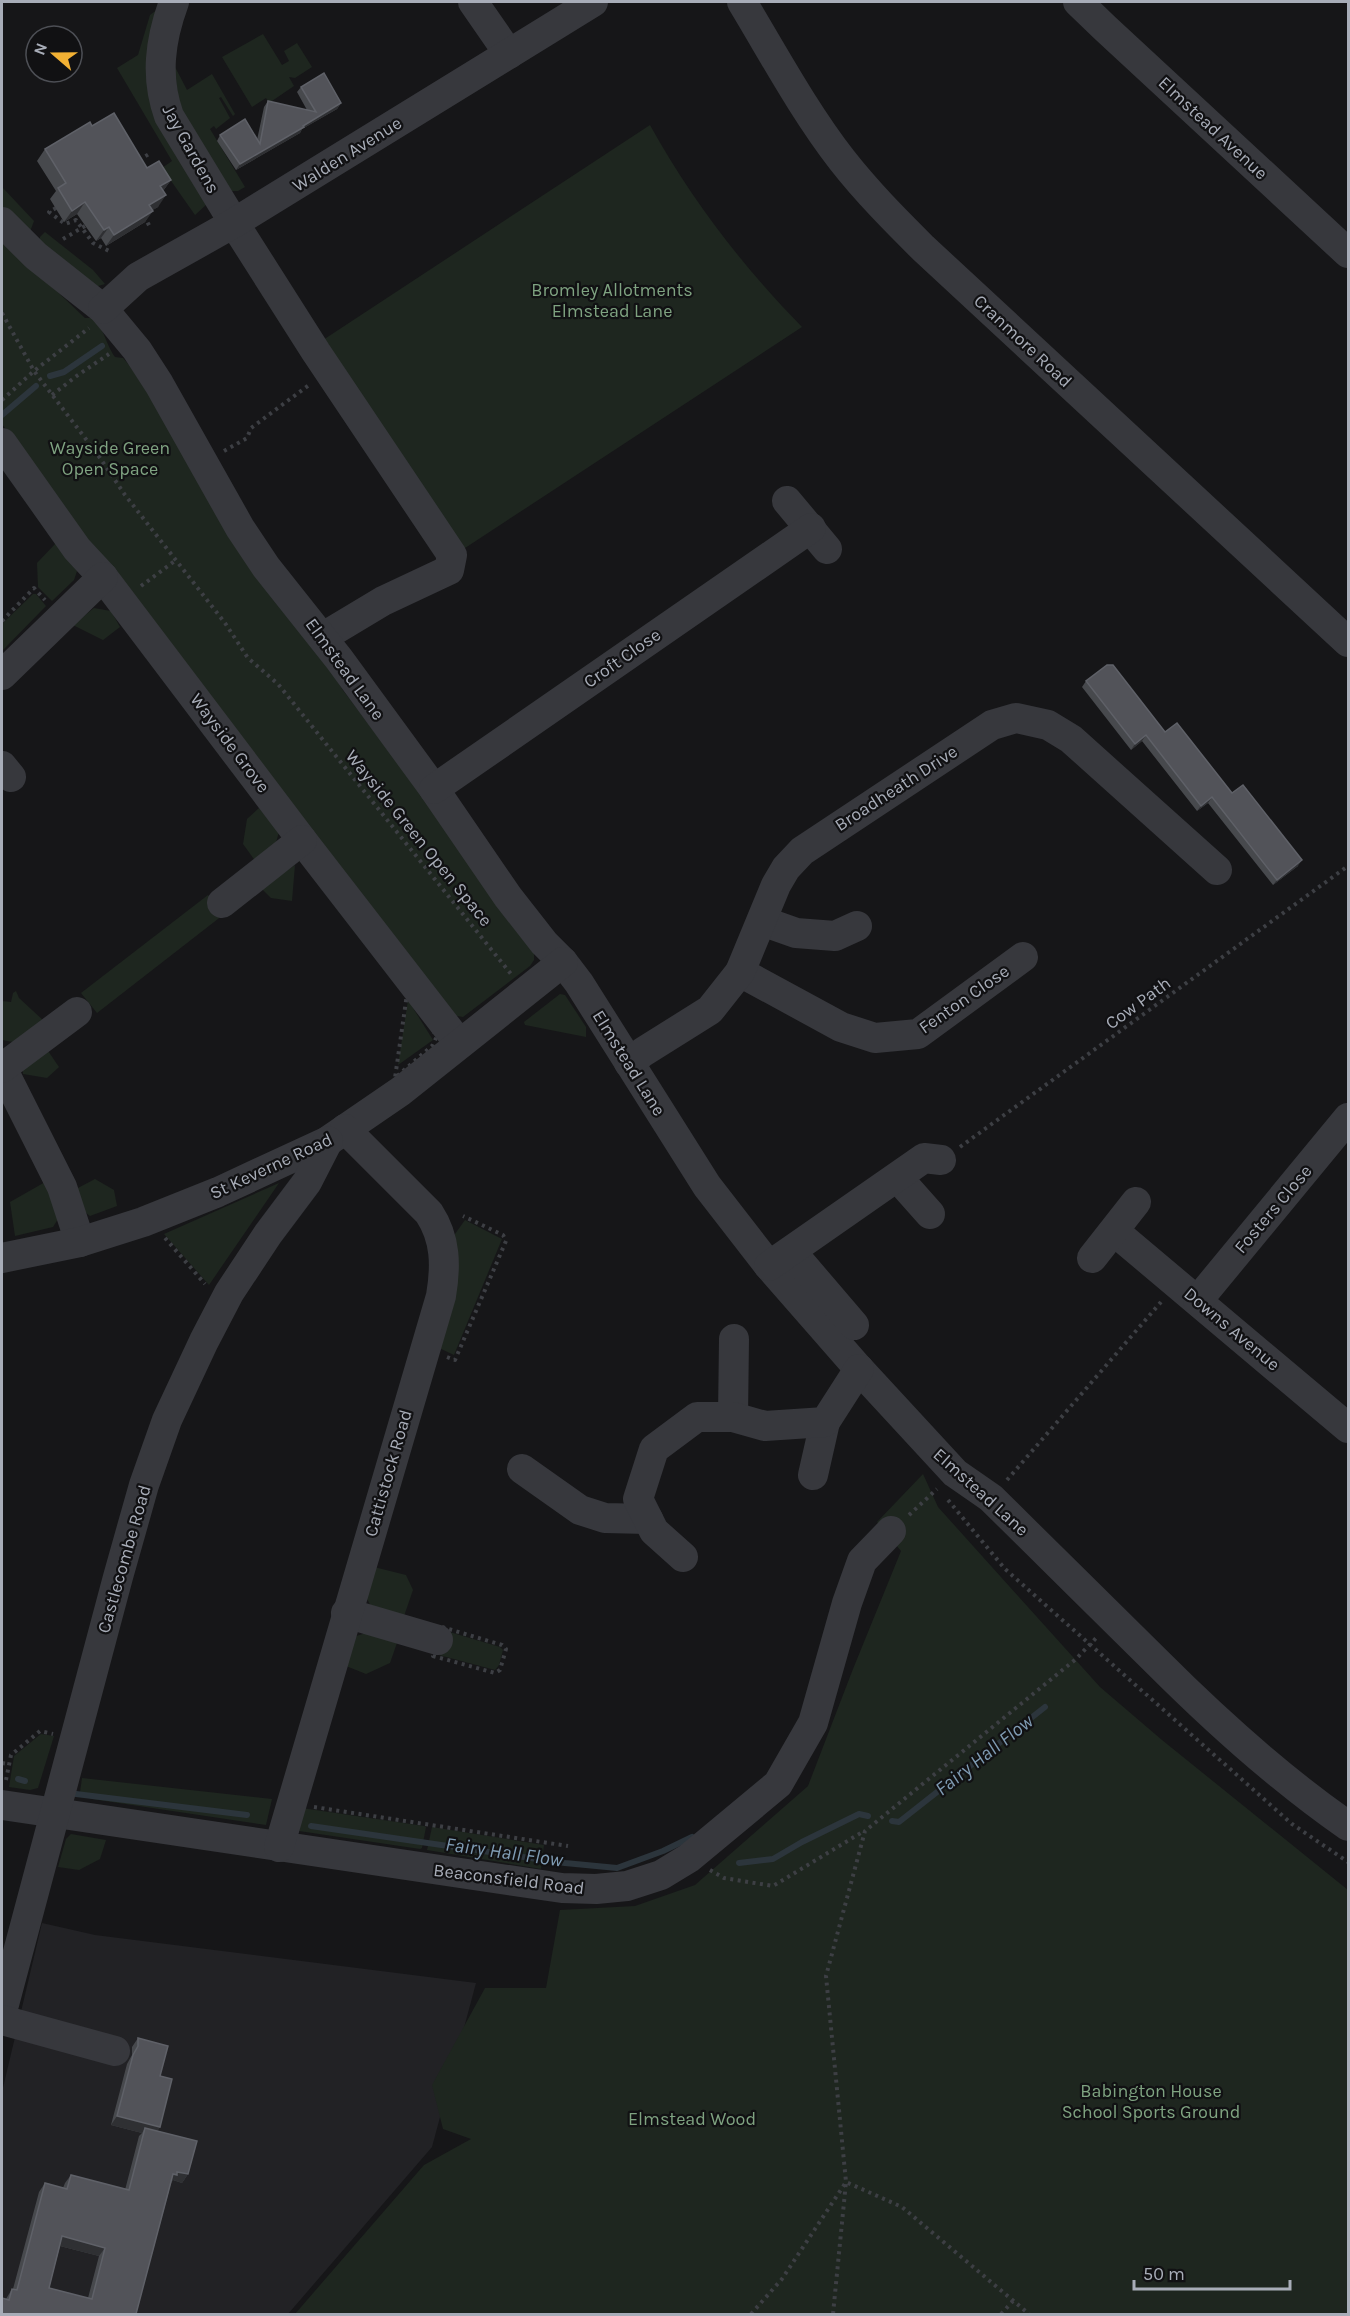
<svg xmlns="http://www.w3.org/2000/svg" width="1350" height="2316" viewBox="0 0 1350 2316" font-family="Karla,sans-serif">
<rect width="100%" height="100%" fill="#161618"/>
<polygon fill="#222225" points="42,1923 95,1935 476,1983 432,2147 288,2314 2,2314 2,2092"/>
<g fill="#1e261f">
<polygon points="158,9 155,26 207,204 195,215 162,168 172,161 117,68 138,55 150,15"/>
<polygon points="263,34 282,65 289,61 284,51 297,43 312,67 295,78 289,77 294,86 269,103 266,98 252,107 222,57"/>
<polygon points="174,65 187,90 212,74 235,114 233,116 221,97 219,98 230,118 216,129 214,126 210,129 245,187 238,191 231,191 179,105"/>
<path d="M650 125C691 199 743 267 802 327L459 552 323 340Z"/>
<polygon points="2,187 34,221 28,237 2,208"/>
<polygon points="45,232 93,270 105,284 95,287 39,245 40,237"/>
<path d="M2 239 85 318H92C106 331 105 343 115 357L123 358 129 365 319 646 342 689 427 801 534 952V960L530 966 463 1017 452 1015 112 574 2 424Z"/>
<polygon points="57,542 77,571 74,580 52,601 38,587 37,563"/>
<polygon points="33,594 36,594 46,606 2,651 2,624"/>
<polygon points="94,608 111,611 120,627 103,640 73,625"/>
<polygon points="259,808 279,832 275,846 256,862 243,844 247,819"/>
<polygon points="295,865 292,901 271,898 261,888"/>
<polygon points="208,895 223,915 97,1013 81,993"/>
<polygon points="16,991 19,998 45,1022 18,1043 2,1040 2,1001 11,1002 13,993"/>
<polygon points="560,994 565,995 586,1027 586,1037 525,1025 524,1022"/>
<polygon points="408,1000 433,1040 398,1065"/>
<polygon points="46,1048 59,1067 47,1078 23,1074 23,1068"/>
<polygon points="95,1179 114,1190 117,1206 90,1216 85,1212 76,1189"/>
<polygon points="47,1181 58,1219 53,1227 15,1236 10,1202"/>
<polygon points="279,1183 209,1285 164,1234"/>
<polygon points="465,1220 502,1239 454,1355 439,1348 455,1234"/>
<polygon points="923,1474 938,1507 1100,1687 1162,1740 1348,1890 1348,2314 295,2314 424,2165 471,2139 443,2129 432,2085 485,1988 546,1988 560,1910 635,1906 695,1885 808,1786 853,1669 901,1551 877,1522"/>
<polygon points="374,1567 406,1575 413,1590 403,1619 373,1610 366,1597"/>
<polygon points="443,1630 500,1647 503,1650 499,1665 495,1670 435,1654"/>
<polygon points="369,1632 398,1640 390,1663 366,1674 346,1666 353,1637"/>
<polygon points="41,1734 54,1736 38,1788 30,1790 9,1787 14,1756"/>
<polygon points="82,1778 272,1799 266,1825 92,1799 85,1797 80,1792"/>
<polygon points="302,1808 424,1826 426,1827 422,1848 420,1849 299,1831"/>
<polygon points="432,1827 544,1845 541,1869 427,1850"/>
<polygon points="71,1834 106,1840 100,1859 79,1870 58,1867 66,1839"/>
</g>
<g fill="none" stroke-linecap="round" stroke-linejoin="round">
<g stroke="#2c353c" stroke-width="6">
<polyline points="50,376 64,372 102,346"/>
<polyline points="2,415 36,386"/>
<polyline points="18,1779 25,1781"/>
<polyline points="76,1794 247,1815"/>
<polyline points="892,1821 899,1822 1045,1707"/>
<polyline points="311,1826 565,1863 617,1868 663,1851 692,1837"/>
<polyline points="739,1863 773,1859 802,1842 859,1814 868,1816"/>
</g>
<g stroke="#3d3f44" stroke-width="4" stroke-dasharray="3 4.5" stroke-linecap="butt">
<polyline points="139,160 149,154"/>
<polyline points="56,208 49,212 65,224 76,220 93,243 109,251"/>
<polyline points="144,216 150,227"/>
<polyline points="63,239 85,226"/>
<polyline points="2,313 34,371 98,455 125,495 225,623 248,658 278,684 511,974"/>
<polyline points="52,395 78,375 109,354"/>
<polyline points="2,400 34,371 89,328"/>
<polyline points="224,451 247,438 251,428 309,385"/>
<polyline points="141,586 176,560"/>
<polyline points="2,621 34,588 45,600"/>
<polygon points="407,994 433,1029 436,1038 433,1045 395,1078"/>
<polyline points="960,1147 1348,866"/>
<polyline points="165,1238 205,1284"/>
<polyline points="447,1357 455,1360 506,1241 503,1235 463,1216"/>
<polyline points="1007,1480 1161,1302"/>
<polyline points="948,1500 1005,1569 1292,1824 1348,1862"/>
<polyline points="909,1515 937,1489"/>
<polygon points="442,1627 502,1645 506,1649 500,1670 495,1673 433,1656"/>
<polyline points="2,1763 9,1764"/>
<polyline points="6,1780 11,1755 40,1731 53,1734"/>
<polyline points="314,1807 568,1846"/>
<polyline points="710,1870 724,1878 773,1886 864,1831"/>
<polyline points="751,2314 782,2279 846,2182 902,2207 1029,2314"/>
<polyline points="833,2314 846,2182 826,1976 865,1831 1076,1659 1098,1636"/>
<polyline points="1001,2314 1013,2301"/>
</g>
<g stroke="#37383d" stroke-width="30">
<path d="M174 2C160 40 155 77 169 116L234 223 316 352 452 555 449 570 383 601 323 637"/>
<polyline points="473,2 509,54"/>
<path d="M742 2C774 55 804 111 842 160 867 192 895 220 923 248L1348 642"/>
<polyline points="1078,2 1105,28 1348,253"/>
<path d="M2 222 36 256 103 309 137 350 159 384 240 528 266 567 339 659 434 789 508 897 544 943 563 962 579 983 707 1186 769 1266 859 1369 955 1473 991 1498C1046 1553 1102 1607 1157 1662 1217 1722 1279 1778 1348 1826"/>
<polyline points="103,309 138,277 234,223 593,2"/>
<polyline points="2,443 77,549 103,577 302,840 459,1043"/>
<polyline points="787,501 827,549"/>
<polyline points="2,675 103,577"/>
<polyline points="2,766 11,777"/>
<polyline points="434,789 811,528"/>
<polyline points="222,903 302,840"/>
<polyline points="762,921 796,933 835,936 857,926"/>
<polyline points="740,972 841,1027 875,1038 918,1034 1023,957"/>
<polyline points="629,1063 643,1052 710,1010 740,972 776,885 786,868 802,851 992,725 1016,718 1048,725 1071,739 1217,870"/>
<polyline points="2,1068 62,1187 80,1242"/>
<polyline points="2,1068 77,1012"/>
<polyline points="906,1187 930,1214"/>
<polyline points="1114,1231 1348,1428"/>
<polyline points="2,1258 80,1242 143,1222 218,1192 328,1141 401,1091 563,962"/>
<polyline points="1092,1258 1136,1202"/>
<polyline points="801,1263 854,1325"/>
<polyline points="769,1266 924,1158 941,1160"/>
<polyline points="1198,1300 1348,1118"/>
<polyline points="733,1417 734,1339"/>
<polyline points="522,1469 580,1510 605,1518 648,1519"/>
<polyline points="813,1475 825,1422"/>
<polyline points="683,1557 654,1531 638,1499 654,1449 697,1417 733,1417 765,1426 825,1422 859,1369"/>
<polyline points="346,1613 438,1640"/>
<polyline points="2,1805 562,1888 596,1889 627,1886 661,1875 689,1858 778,1784 813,1723 847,1603 862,1561 891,1531"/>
<path d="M279 1847 441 1296C446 1266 446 1239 429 1213L345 1129"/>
<polyline points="2,2012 118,1577 144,1485 167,1420 204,1341 229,1293 268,1234 307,1182 328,1141"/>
<polyline points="2,2020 115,2051"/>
</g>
</g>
<g fill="#47494d" fill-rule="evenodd">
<polygon points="301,87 341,103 337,109 302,129 300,133 236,170 217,141 220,135 257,140 264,107 268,101 307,110 297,92"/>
<polygon points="92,126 147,168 171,180 163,191 158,207 152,210 145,222 106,246 101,238 96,241 77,214 64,222 50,199 56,191 37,161 45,149"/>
<polygon points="1086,681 1165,732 1232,793 1298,866 1273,885 1208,803 1197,811 1142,741 1131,750 1082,687"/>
<path d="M138 2038 160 2076V2127L157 2131 188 2174 182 2183 173 2180 171 2183 136 2314 6 2299 12 2289H13L39 2192 45 2183 63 2188 65 2183 71 2175 125 2190 139 2136 142 2133 111 2125 127 2064 132 2055V2047ZM60 2246 99 2256 88 2298 49 2288Z"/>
</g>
<g fill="#2f3033">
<polygon points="341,103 337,109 302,129 300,133 236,170 240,164"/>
<polygon points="171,180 163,191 160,186"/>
<polygon points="166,195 158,207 142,217 149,205"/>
<polygon points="85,202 77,214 64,222 72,211"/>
<polygon points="153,211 145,222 106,246 114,235"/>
<polygon points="109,227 101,238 96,241 104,230"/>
<polygon points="1146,735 1142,741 1131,750 1135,744"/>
<polygon points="1212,797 1208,803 1197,811 1201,806"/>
<polygon points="1302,860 1298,866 1273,885 1277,880"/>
<polygon points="117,2116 160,2127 154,2136 145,2128 142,2133 111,2125"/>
<polygon points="177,2172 188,2174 182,2183 173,2180 171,2183 173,2174"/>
<polygon points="62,2236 105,2248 99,2256 56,2245"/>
</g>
<g fill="#525359" stroke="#5f6168" stroke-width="1.5" fill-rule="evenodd">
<polygon points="324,73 341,103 303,126 304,127 240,164 220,135 245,119 260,144 268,101 316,112 301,87"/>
<polygon points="114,113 147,168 159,161 171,180 160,186 166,195 149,205 153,211 114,235 109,227 104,230 85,202 72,211 58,188 66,183 45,149 90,122 92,126"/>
<polygon points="1107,665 1113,665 1165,732 1177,723 1232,793 1243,785 1302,860 1277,880 1212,797 1201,806 1146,735 1135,744 1086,681"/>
<polygon points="138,2038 168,2046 160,2076 172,2079 160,2127 117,2116 133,2055 138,2046"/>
<path d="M145 2128 197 2141 188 2174 177 2172V2175L173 2174 136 2314H2V2298L9 2300 12 2289 17 2290 45 2183 67 2189 71 2175 129 2190ZM62 2236 105 2248 92 2299 49 2288Z"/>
</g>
<g text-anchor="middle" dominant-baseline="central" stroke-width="4.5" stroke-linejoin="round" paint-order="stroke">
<g font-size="18" fill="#a8adb8" stroke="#111113">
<text transform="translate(1213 128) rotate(43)">Elmstead Avenue</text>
<text transform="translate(191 149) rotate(61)">Jay Gardens</text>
<text transform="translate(347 154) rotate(-32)">Walden Avenue</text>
<text transform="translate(1023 341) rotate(43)">Cranmore Road</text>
<text transform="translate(622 658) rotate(-35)">Croft Close</text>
<text transform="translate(345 669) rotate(54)">Elmstead Lane</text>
<text transform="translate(230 743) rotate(53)">Wayside Grove</text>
<text transform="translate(896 788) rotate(-33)">Broadheath Drive</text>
<text transform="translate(419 838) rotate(51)">Wayside Green Open Space</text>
<text transform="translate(964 999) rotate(-35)">Fenton Close</text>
<text transform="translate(1138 1003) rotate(-36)">Cow Path</text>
<text transform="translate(629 1063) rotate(58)">Elmstead Lane</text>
<text transform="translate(271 1166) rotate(-25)">St Keverne Road</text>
<text transform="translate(1273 1209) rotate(-50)">Fosters Close</text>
<text transform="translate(1232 1329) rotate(40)">Downs Avenue</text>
<text transform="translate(388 1473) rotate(-74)">Cattistock Road</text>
<text transform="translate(981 1492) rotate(42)">Elmstead Lane</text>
<text transform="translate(124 1559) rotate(-74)">Castlecombe Road</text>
<text transform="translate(509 1879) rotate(7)">Beaconsfield Road</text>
</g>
<g font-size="18" fill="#7fa381" stroke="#111113">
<text x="612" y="290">Bromley Allotments<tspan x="612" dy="21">Elmstead Lane</tspan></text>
<text x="110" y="448">Wayside Green<tspan x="110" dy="21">Open Space</tspan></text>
<text x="1151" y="2091">Babington House<tspan x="1151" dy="21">School Sports Ground</tspan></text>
<text x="692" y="2119">Elmstead Wood</text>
</g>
<g font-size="20" font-style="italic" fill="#7f9bb3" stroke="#111113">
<text transform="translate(984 1755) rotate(-38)">Fairy Hall Flow</text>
<text transform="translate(504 1852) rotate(8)">Fairy Hall Flow</text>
</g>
</g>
<rect width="1350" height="2316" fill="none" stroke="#a8adb8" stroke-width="6"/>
<g transform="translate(54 54) rotate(290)"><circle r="28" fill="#111113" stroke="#4d4f55" stroke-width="1.5"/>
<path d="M0-4.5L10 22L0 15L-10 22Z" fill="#f2b134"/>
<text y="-9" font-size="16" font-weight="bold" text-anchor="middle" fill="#a8adb8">N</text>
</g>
<path d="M1134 2280v9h156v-9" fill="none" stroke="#a8adb8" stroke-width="3"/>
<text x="1143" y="2280" font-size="18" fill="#a8adb8" stroke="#111113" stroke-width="4.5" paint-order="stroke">50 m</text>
</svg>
